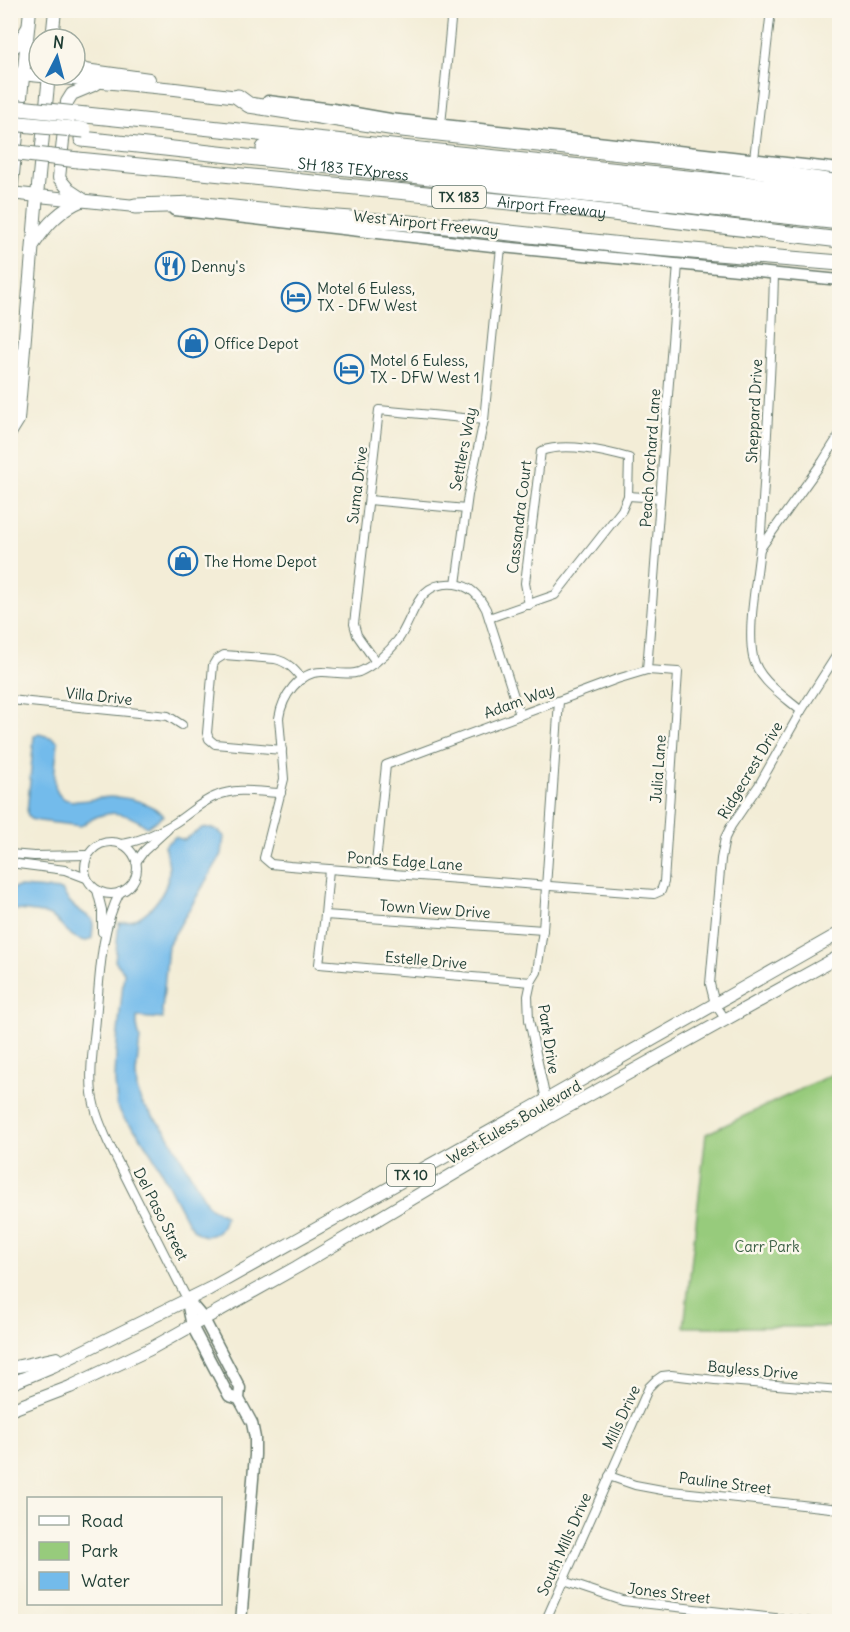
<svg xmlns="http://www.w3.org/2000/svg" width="850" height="1632" viewBox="0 0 850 1632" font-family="Delius,sans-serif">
<rect width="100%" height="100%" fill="#fbf7ec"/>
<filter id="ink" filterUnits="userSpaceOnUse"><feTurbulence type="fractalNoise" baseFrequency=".0167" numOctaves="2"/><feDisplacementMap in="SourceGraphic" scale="12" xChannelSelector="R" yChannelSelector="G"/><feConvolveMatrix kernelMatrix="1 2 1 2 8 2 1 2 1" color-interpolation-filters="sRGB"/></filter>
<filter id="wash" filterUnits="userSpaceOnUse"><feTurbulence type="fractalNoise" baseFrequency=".008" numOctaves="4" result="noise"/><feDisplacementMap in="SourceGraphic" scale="24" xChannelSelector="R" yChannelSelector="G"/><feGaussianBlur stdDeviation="1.35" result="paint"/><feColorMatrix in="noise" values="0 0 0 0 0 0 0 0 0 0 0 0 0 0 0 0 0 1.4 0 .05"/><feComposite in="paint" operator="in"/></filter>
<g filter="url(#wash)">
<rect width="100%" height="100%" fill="#f3edd7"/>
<polygon fill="#97cb7c" stroke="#5b8458" stroke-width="1.5" points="839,1071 839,1327 684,1327 706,1134"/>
<g fill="#73bbeb" stroke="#497c90" stroke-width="1.5">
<path d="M39 734 53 738 58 742C57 755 52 778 56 789 63 811 96 796 112 797 130 797 150 803 164 815L147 827C124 809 104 809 81 826L39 821 30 819 27 813 34 736Z"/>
<path d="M202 828C211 827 217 829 224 836L222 854 168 945 162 1011 163 1019 137 1017V1026L140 1039 136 1074 137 1089 141 1102 167 1133 209 1207C214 1211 220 1211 225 1216 223 1232 209 1242 195 1231 192 1228 191 1225 188 1223L153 1156 138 1133 125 1120 117 1106 115 1082 116 1053 124 972 115 961 119 923C145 922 168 895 169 870 169 861 167 855 164 846L175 837 184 840Z"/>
<path d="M20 887 62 890C69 905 79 910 92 919L93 925 92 938 87 941C69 940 65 925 52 917 40 910 26 912 13 909L11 907V890L14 888Z"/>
</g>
</g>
<g filter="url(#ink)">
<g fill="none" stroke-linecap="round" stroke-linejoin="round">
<g stroke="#697b6d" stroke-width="10">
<g id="street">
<polyline points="441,125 452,10"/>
<polyline points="754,159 771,10"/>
<path d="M774 273C772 364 766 456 760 547 757 580 747 626 753 657 758 680 784 696 801 711"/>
<polyline points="628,496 660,498"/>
<polyline points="369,500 466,509"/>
<polyline points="760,549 823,461 840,434"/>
<polyline points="456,584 468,495 484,420 501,247"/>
<path d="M489 618 555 595 622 510 628 496 629 458C603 451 567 442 541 451L525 583 529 605"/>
<polyline points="376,662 357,635 354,624 379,410 484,420"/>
<polyline points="10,700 168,716 182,725"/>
<path d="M520 715 486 609C479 596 471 586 455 584 416 580 415 616 398 640 389 652 373 666 359 672 348 676 334 672 323 672 299 671 282 697 279 718L284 779 264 858 271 864 290 866 654 894 661 891 664 882 678 672 647 670"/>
<path d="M282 750 215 744 209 739 207 733 213 665 216 660 224 655 275 659C288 662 295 670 302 679"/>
<circle cx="111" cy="868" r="26"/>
<path d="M121 844C139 842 157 833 173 824 188 815 200 802 216 796 237 787 259 792 281 793"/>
<polyline points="10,854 34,856 88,855"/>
<polyline points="136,862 144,851 168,829"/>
<polyline points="10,863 65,870 86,878"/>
<polyline points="329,869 325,915 319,964 531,982"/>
<polyline points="375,872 386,765 617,679 647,670 678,264"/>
<polyline points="97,890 102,910 102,932"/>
<path d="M120 892C100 931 100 976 96 1019 94 1043 89 1069 92 1093 94 1110 101 1126 108 1142L187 1299"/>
<polyline points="325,915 543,930"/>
<polyline points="726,1020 715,1004 710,984 721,859 725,838 731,826 759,785 801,711 840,650"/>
<polyline points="546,1119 546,1100 529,1020 528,996 531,982 537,972 543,930 559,701"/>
<polyline points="609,1476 635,1485 662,1490 840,1509"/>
<polyline points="563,1581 623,1601 811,1622"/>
<polyline points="545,1622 649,1387 655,1381 662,1376 671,1375 715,1380 840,1390"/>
</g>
</g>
<g stroke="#697b6d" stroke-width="13">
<g id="secondary">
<polyline points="268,101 333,109 390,119 840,169"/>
<polyline points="174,210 501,247 840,280"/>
<polyline points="187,1299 204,1319 240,1388 239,1399 252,1423 255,1438 255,1455 241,1622"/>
<polyline points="187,1302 192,1326 229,1396 239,1399"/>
</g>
</g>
<g stroke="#697b6d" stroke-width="14">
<g id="primary">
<polyline points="52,39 55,10"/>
<polyline points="10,51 19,42 27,29"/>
<polyline points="75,64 85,70 149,79"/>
<polyline points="10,73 175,89 238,97"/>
<polyline points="10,193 135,206"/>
<polyline points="84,200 69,190 59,178 67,102 72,94 96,84"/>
<polyline points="10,203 30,10"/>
<path d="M34 244C47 224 61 209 83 200"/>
<polyline points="10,433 18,420 36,206 49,75"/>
<polyline points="10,1368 57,1358"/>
<polyline points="10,1384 53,1366 209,1289 546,1100 840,933"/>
<polyline points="10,1410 70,1387 150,1349 297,1267 546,1119 840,956"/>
</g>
</g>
<g stroke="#697b6d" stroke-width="17">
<g id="highway">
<polyline points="238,97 249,105 402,129 703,162 840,183"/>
<polyline points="86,115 840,194"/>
<path id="s1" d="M82 139 840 222"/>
<polyline points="264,148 840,208"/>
<path id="s2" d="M78 160 570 208 840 240"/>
<polyline points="135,206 195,204 309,216 437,225 631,246 840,263"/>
</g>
</g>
<use href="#street" stroke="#fff" stroke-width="8"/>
<use href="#secondary" stroke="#fff" stroke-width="10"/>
<use href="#primary" stroke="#fff" stroke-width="12"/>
<use href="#highway" stroke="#fff" stroke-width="15"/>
<g stroke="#697b6d" stroke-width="17" stroke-linecap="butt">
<g id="highway-bridge">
<polyline points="10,107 86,115"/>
<polyline points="10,123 84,130"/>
<polyline points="10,152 78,160"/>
</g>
</g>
<use href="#highway-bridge" stroke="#fff" stroke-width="15"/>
</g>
</g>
<defs>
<g id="restaurant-ring" transform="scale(1.5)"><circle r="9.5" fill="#fbf7ec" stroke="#1f6fb2" stroke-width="1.5"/><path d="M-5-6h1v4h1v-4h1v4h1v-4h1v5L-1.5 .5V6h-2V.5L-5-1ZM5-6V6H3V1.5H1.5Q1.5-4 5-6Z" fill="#1f6fb2"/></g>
<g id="hotel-ring" transform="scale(1.5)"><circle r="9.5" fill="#fbf7ec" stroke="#1f6fb2" stroke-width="1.5"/><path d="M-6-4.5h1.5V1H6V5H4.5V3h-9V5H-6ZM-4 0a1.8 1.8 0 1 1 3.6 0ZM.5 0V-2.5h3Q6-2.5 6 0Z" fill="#1f6fb2"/></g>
<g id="shop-ring" transform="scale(1.5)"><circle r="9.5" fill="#fbf7ec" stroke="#1f6fb2" stroke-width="1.5"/><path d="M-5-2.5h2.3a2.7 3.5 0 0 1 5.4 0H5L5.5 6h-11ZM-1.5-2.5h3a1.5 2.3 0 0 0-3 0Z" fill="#1f6fb2"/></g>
</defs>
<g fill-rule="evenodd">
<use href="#restaurant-ring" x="170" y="266"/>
<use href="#hotel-ring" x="296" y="297"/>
<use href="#shop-ring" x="193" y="343"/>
<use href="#hotel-ring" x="349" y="369"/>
<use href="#shop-ring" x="183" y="561"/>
</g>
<g text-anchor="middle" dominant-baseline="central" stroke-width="5" stroke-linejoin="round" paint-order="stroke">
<g fill="#fbf7ec" stroke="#61756b" stroke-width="1.5">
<rect x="432" y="186" width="54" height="22" rx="4.5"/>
<rect x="387" y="1164" width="48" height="22" rx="4.5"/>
</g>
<g font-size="14" font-weight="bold" fill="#1f3d34">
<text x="459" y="197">TX 183</text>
<text x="411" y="1175">TX 10</text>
</g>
<g font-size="15" fill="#1f3d34" stroke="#fbf7ec">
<text stroke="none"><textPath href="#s1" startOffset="273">SH 183 TEXpress</textPath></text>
<text stroke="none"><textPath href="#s2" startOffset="476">Airport Freeway</textPath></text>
<text transform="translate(426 223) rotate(6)">West Airport Freeway</text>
<text transform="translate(754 411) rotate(-87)">Sheppard Drive</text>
<text transform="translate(463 449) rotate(-79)">Settlers Way</text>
<text transform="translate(650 458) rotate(-86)">Peach Orchard Lane</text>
<text transform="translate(357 485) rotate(-83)">Suma Drive</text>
<text transform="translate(519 517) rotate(-83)">Cassandra Court</text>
<text transform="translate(99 696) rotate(6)">Villa Drive</text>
<text transform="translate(519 701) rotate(-20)">Adam Way</text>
<text transform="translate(658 769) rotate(-86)">Julia Lane</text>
<text transform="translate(750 770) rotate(-59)">Ridgecrest Drive</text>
<text transform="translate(405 861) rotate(4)">Ponds Edge Lane</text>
<text transform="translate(435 909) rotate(4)">Town View Drive</text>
<text transform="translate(426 960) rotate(5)">Estelle Drive</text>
<text transform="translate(549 1039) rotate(81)">Park Drive</text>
<text transform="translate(514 1122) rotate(-30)">West Euless Boulevard</text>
<text transform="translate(161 1214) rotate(63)">Del Paso Street</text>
<text transform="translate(753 1370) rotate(5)">Bayless Drive</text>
<text transform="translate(621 1417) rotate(-65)">Mills Drive</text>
<text transform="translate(725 1483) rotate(7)">Pauline Street</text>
<text transform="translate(564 1544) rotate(-66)">South Mills Drive</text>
<text transform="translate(669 1593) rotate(7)">Jones Street</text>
</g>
<g font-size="15" fill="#1f3d34" stroke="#fbf7ec" text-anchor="start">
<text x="191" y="266">Denny's</text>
<text x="317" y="288">Motel 6 Euless,<tspan x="317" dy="17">TX - DFW West</tspan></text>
<text x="214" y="343">Office Depot</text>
<text x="370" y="360">Motel 6 Euless,<tspan x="370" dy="17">TX - DFW West 1</tspan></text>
<text x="204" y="561">The Home Depot</text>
</g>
<g font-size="15" fill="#3d6046" stroke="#fbf7ec">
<text x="767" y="1246">Carr Park</text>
</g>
</g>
<rect width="850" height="1632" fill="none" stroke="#fbf7ec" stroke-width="36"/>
<rect x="27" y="1497" width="195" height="108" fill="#fbf7ec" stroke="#a3ada2" stroke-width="1.5"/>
<rect x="39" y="1516" width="30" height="9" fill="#ffffff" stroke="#a3ada2" stroke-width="1.5"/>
<text x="81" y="1527" font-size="18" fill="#1f3d34">Road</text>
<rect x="39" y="1542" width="30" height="18" fill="#97cb7c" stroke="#a3ada2" stroke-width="1.5"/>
<text x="81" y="1557" font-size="18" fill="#1f3d34">Park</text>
<rect x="39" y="1572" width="30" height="18" fill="#73bbeb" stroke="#a3ada2" stroke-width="1.5"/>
<text x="81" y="1587" font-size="18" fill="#1f3d34">Water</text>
<g transform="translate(57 57) rotate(6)"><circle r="28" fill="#fbf7ec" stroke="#a3ada2" stroke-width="1.5"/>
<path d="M0-4.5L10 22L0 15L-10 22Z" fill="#1f6fb2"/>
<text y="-9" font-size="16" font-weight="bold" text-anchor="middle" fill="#1f3d34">N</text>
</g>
</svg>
